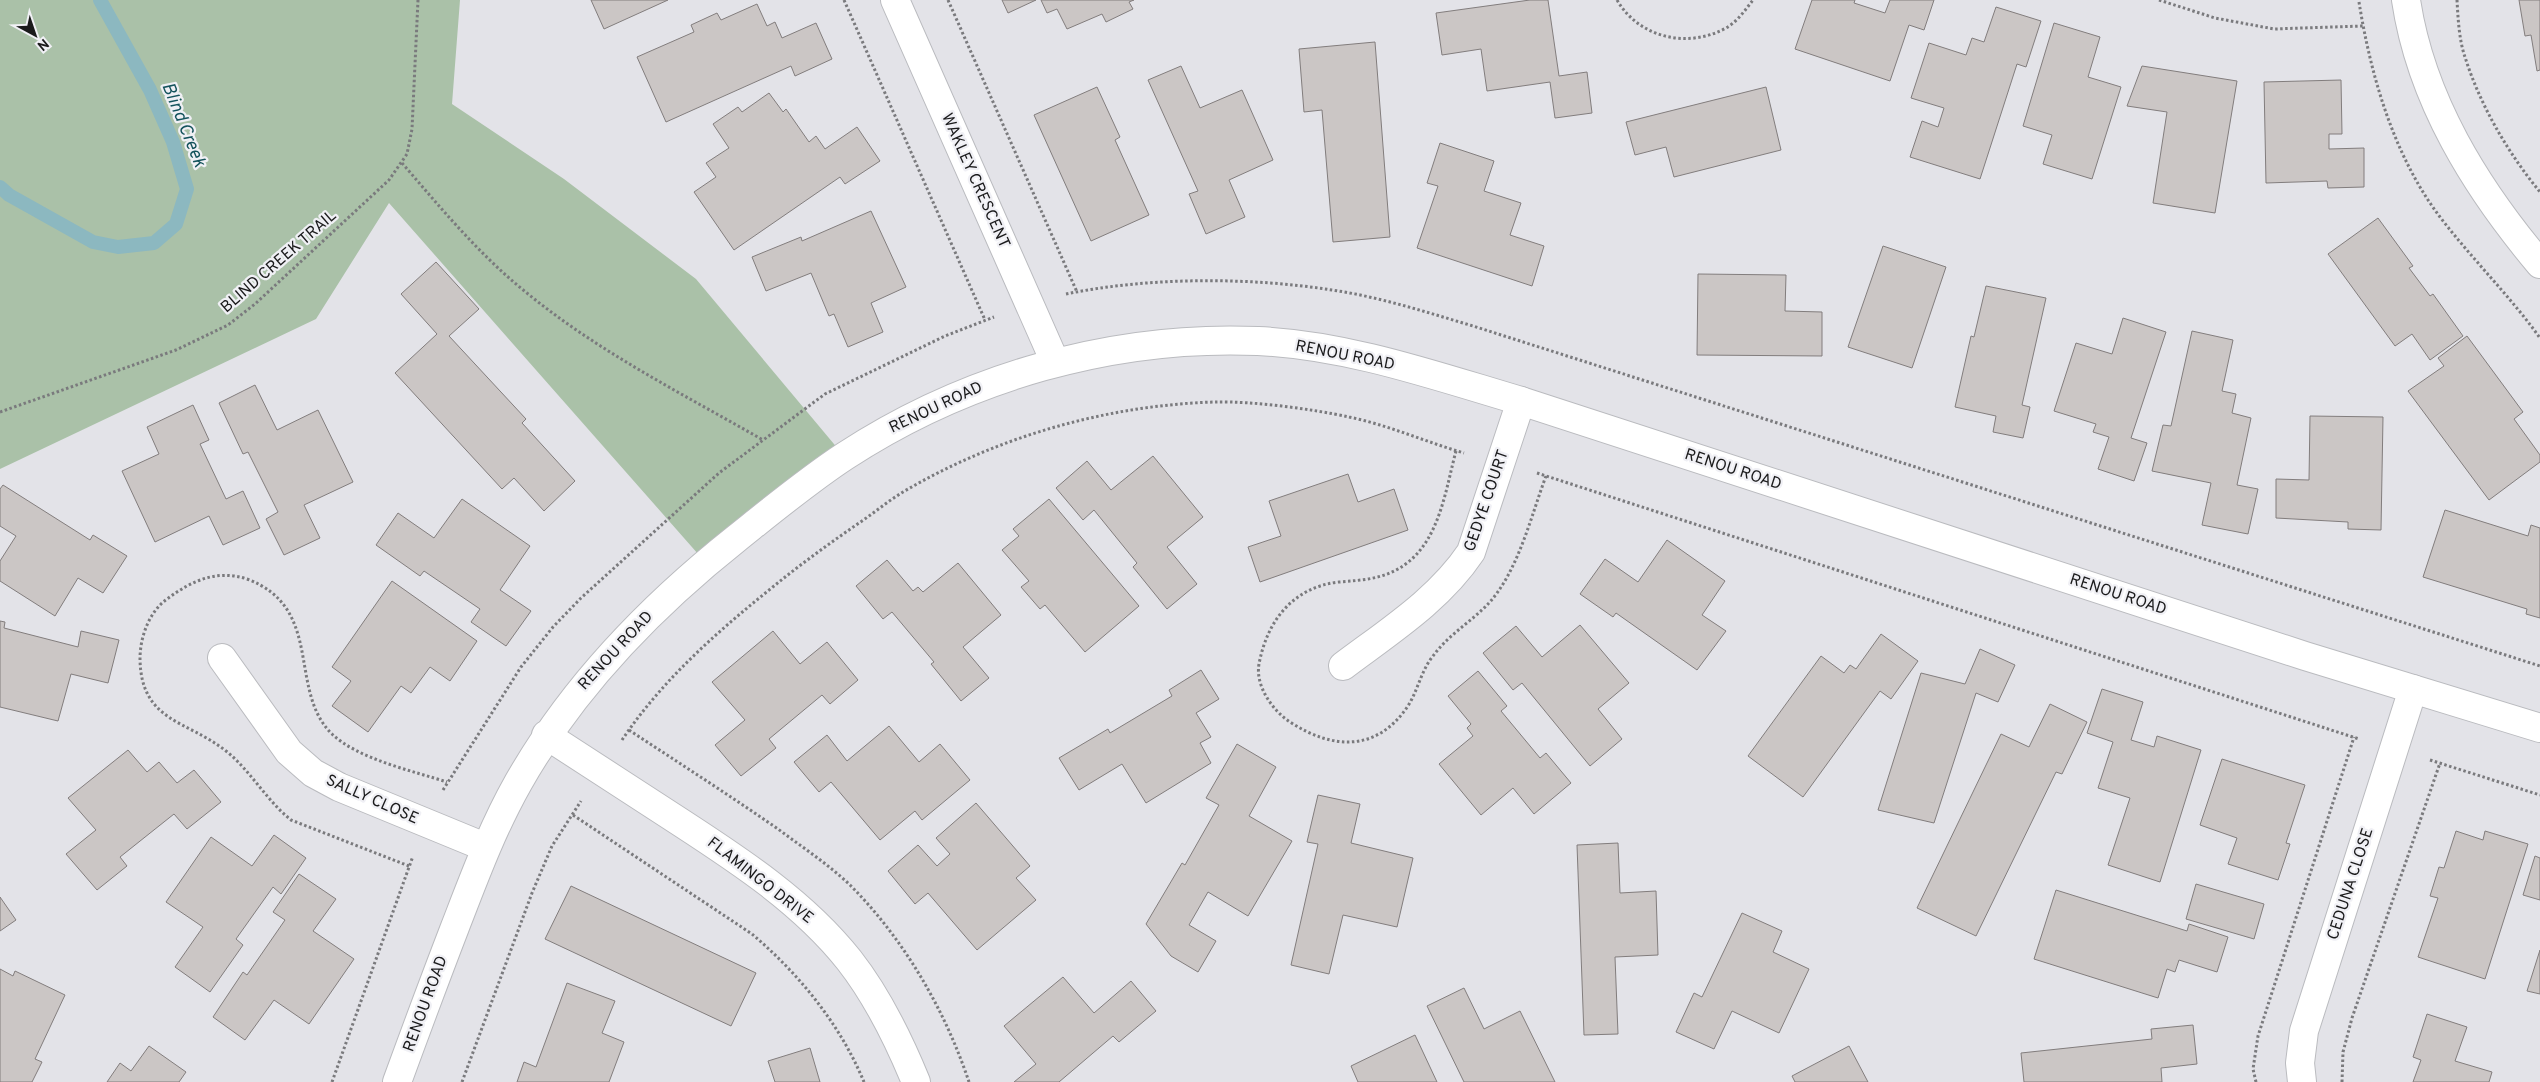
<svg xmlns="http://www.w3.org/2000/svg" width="2540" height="1082" viewBox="0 0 2540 1082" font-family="Overpass,sans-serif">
<rect width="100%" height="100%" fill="#e3e3e8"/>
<polygon fill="#aac1a8" points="0,0 460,0 452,104 564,179 696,279 844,456 706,563 389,203 316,319 0,469"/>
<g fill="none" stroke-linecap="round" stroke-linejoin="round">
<polyline stroke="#8cb8c0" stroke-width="14" points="0,187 9,195 93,242 118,247 154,243 176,224 187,189 173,142 150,90 100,0"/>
</g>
<g fill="#cbc6c5" stroke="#827d7d">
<polygon points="591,0 668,0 604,29"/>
<polygon points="1002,0 1036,0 1008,13"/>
<polygon points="1041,0 1134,0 1129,2 1133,9 1106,22 1102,14 1067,29 1057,9 1047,13"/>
<polygon points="1530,0 1548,0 1559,76 1587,72 1592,113 1555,118 1550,82 1487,91 1481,49 1442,55 1436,13"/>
<polygon points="1812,0 1855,0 1854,3 1885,13 1890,0 1934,0 1924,30 1909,25 1890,81 1795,49"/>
<polygon points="2519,0 2540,0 2540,70 2537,71 2531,35 2525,36"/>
<polygon points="757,4 767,26 775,22 782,38 816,23 832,59 795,76 791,66 666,122 637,57 694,32 691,25 717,13 721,20"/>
<polygon points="1996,7 2041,21 2026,67 2017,64 1980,179 1910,157 1922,121 1938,127 1944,108 1911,98 1929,43 1966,55 1972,38 1984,42"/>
<polygon points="2054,23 2100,37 2088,77 2121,87 2092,179 2043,164 2052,135 2023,126"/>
<polygon points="1375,42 1390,237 1333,242 1322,110 1304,112 1299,49"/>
<polygon points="1181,66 1200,108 1242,90 1273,160 1229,180 1245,217 1206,234 1189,194 1198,191 1148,80"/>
<polygon points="2142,66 2237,81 2215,213 2153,203 2167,112 2127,106"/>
<polygon points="2341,80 2342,134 2329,134 2329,149 2364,148 2364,187 2328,188 2327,181 2266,183 2264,82"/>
<polygon points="1097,87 1120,137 1115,140 1149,215 1091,241 1034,115"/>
<polygon points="1766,87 1781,150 1674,177 1666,147 1635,155 1626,122"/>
<polygon points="769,93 783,112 786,109 809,142 816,136 825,149 857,127 880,161 845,184 840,177 734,250 694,192 716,177 706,163 729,148 713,124 738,107 742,112"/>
<polygon points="1440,143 1494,161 1484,191 1521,203 1510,235 1544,246 1532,286 1417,248 1438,186 1427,183"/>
<polygon points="871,211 906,287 871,303 883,332 848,347 834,314 829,316 811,273 766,291 752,257 801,237 802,241"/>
<polygon points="2378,218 2413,266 2409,268 2430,296 2433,294 2463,336 2430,360 2412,334 2395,346 2328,254"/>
<polygon points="1883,246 1946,267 1912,368 1848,347"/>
<polygon points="436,262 479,309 449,336 526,419 522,423 575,481 544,511 514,478 502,489 395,373 437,334 401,294"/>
<polygon points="1698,274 1786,275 1785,311 1822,312 1822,356 1697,355"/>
<polygon points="1986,286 2046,298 2022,405 2030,407 2023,438 1993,432 1996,416 1955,407 1971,336 1974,337"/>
<polygon points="2123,318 2166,332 2131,438 2147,443 2134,481 2098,469 2109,437 2093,432 2096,424 2054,411 2076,343 2112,354"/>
<polygon points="2192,331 2233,340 2222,391 2236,394 2232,413 2251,418 2237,485 2258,489 2248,534 2202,525 2211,483 2152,471 2163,425 2171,426"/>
<polygon points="2467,336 2523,412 2514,419 2540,455 2540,462 2489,500 2408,391 2444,366 2438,358"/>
<polygon points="255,385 277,430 318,410 353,482 304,505 320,538 284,555 266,519 278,512 248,452 243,454 219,403"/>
<polygon points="193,405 209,440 200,444 226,499 243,491 260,528 223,545 209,516 155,542 122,471 159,454 147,427"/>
<polygon points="2310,416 2383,417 2381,530 2348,529 2348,522 2276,518 2276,479 2309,480"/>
<polygon points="1153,456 1203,517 1167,547 1197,584 1167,609 1133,567 1137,563 1094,510 1083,520 1056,488 1087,461 1111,490"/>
<polygon points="1348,474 1358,502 1394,489 1408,530 1260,582 1248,547 1281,536 1269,501"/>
<polygon points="3,485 90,540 93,535 127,556 103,593 78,578 55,616 0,581 0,561 16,536 0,526 0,489"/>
<polygon points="462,499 530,546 500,590 531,611 506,646 471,622 480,609 424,571 420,576 376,545 398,513 434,538"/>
<polygon points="1049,499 1139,606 1085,652 1045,605 1040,609 1021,587 1029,581 1002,550 1019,536 1013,529"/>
<polygon points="2445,510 2528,536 2531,525 2540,528 2540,618 2526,614 2527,609 2423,577"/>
<polygon points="1667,540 1725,581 1702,615 1726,631 1697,670 1616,613 1613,617 1580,594 1605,559 1638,582"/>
<polygon points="887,560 913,591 918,587 923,592 958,563 1001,615 963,647 989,678 961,701 931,664 934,662 892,612 883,619 856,586"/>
<polygon points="392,581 477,641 450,681 430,667 411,693 401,686 368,732 332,706 351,681 332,667"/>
<polygon points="0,621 5,622 4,628 78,647 81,631 119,640 108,683 71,674 58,721 0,707"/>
<polygon points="1580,625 1629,683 1598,709 1622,739 1590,766 1522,683 1513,690 1483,653 1516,626 1542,657"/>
<polygon points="773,631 800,664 827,642 858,680 830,704 822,695 769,739 776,748 741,776 715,745 745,720 712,682"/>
<polygon points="1881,634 1918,661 1891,699 1880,691 1803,797 1748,756 1821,656 1844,673 1850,665 1856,669"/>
<polygon points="1980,649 2015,665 1998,702 1976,693 1934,823 1878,810 1921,673 1965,684"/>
<polygon points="1201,670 1219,699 1196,713 1211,737 1200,743 1211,763 1146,803 1122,764 1079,790 1059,758 1108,729 1110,733 1172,696 1169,690"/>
<polygon points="1478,671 1507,706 1501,711 1540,758 1546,753 1571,783 1534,814 1513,788 1481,815 1439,764 1473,736 1467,728 1471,724 1448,696"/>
<polygon points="2102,689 2143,702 2131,740 2154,747 2157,736 2201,750 2160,882 2108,865 2130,798 2098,788 2113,742 2087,733"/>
<polygon points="2050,704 2087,722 2062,774 2056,772 1976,936 1917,908 2001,734 2029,747"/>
<polygon points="889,726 919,762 940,744 970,780 922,820 915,811 880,840 831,782 819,792 794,762 827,735 847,761"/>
<polygon points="1237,744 1276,767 1249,816 1292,841 1248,916 1208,892 1189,925 1216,941 1198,972 1171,956 1146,924 1182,863 1185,865 1219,805 1206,798"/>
<polygon points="128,750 147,772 159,762 177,783 194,770 221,802 187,829 174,814 120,857 127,866 97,890 66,854 96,830 68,798"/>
<polygon points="2222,759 2305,785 2286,843 2290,844 2278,880 2228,864 2237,838 2200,825"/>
<polygon points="1318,795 1360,804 1351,843 1413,858 1397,927 1343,915 1329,974 1291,965 1318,844 1307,842"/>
<polygon points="976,803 1030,866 1016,878 1036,900 977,950 928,893 915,904 888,871 918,845 937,866 950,854 936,838"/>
<polygon points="2456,831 2483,840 2485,831 2528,844 2485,979 2418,957 2438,898 2430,896 2439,867 2444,868"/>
<polygon points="274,835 306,858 281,894 273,887 236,939 243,945 210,992 175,967 203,927 166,902 211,837 252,866"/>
<polygon points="1618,843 1620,893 1656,891 1658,955 1615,957 1618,1034 1584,1035 1577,845"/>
<polygon points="2535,856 2540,858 2540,900 2523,895"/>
<polygon points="299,874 336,899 313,931 354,959 309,1024 274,1000 245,1040 213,1017 243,972 247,975 285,920 273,912"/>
<polygon points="2196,884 2264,904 2254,939 2186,919"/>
<polygon points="571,886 756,973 731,1026 545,939"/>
<polygon points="2056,890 2187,931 2189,924 2228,937 2217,972 2179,960 2175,972 2167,969 2158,998 2034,959"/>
<polygon points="0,897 16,920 0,931"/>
<polygon points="1742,913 1782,931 1773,952 1809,969 1779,1033 1732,1011 1714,1049 1676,1032 1694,993 1702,997"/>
<polygon points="2540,950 2540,994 2527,991"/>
<polygon points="0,969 13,976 15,971 65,995 35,1059 42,1062 32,1082 0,1082"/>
<polygon points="1063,977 1094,1013 1131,981 1156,1011 1119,1042 1113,1036 1059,1082 1014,1082 1036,1064 1004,1026"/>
<polygon points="567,983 615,1001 602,1033 624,1042 609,1082 517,1082 524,1062 536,1067"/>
<polygon points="1464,988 1484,1029 1520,1011 1555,1082 1464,1082 1427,1006"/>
<polygon points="2427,1014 2467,1027 2455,1061 2492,1072 2489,1082 2413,1082 2421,1060 2413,1057"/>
<polygon points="2193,1025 2197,1064 2161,1068 2162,1082 2024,1082 2021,1053 2152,1039 2151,1029"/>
<polygon points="1415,1035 1437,1082 1358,1082 1351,1066"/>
<polygon points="149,1046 186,1072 179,1082 107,1082 120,1063 131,1071"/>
<polygon points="1849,1046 1868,1082 1795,1082 1792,1076"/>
<polygon points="810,1048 820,1082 775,1082 768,1061"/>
</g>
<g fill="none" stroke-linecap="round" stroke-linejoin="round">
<g stroke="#babbbf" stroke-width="30">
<g id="minor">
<polyline points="895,0 1055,362"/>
<path d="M2406 0C2421 100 2476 188 2540 264"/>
<polyline points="222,658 289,752 313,773 339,787 485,847"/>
<path d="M1343 666C1388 632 1439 600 1471 552L1521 401"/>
<path d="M546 735C591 764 635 793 680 822 740 861 804 903 849 960 878 997 898 1038 916 1082"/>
<path d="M397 1082C416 1030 435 979 455 927 474 878 492 829 518 783 573 686 650 607 737 538 772 510 807 481 845 456 966 377 1113 335 1258 341 1348 345 1436 376 1521 401L2305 656 2540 728"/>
<polyline points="2302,1082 2300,1063 2304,1031 2413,689"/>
</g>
</g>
<g stroke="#7a7a7d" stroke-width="3" stroke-dasharray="2.5 2.5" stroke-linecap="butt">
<polyline points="844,0 985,320"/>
<polyline points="948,0 1077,292"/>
<path d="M1617 0C1639 38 1688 49 1726 28 1737 22 1746 9 1753 0"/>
<polyline points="2159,0 2215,18 2274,29 2363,26"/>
<path d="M2457 0C2458 18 2459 40 2465 57 2480 105 2508 153 2540 192"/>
<path d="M2359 2C2371 77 2394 156 2440 217 2472 259 2510 296 2540 338"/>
<path d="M402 163C440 207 477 252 522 289 595 350 681 393 763 440"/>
<path d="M1066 294C1149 277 1249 277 1332 290 1380 297 1426 312 1473 326L2540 666"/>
<polyline points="0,412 176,350 228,325 255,304 389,180 407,154 412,129 418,0"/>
<path d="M1456 451C1446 488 1440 538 1407 563 1386 579 1364 580 1339 582 1293 587 1267 621 1259 664 1255 686 1273 711 1290 722 1333 750 1377 752 1408 706 1418 690 1421 671 1433 656 1448 635 1471 622 1488 604 1518 572 1531 516 1546 476"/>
<polyline points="1537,473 2359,739"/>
<path d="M629 730C679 763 729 795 778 829 802 847 828 864 850 885 904 939 945 1010 969 1082"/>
<path d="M622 740C663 679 717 632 774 586 801 564 830 543 859 523 874 513 888 501 903 492 996 437 1107 405 1215 402 1253 401 1312 409 1349 417 1388 425 1426 442 1464 453"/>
<polyline points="2430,760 2540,795"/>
<polyline points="443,790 521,667 553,627 581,598 719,473 825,394 945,336 994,317"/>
<path d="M573 815 752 934C799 974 840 1024 864 1082"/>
<path d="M409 866 291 820C266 800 251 771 226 751 187 720 141 722 140 659 140 637 149 612 167 599 191 581 217 569 247 579 325 608 287 690 332 734 358 759 413 771 447 782"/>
<polyline points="332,1082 413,856"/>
<polyline points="462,1082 532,893 552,846 581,801"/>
<polyline points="2256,1082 2253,1069 2258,1036 2354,737"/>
<polyline points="2342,1082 2343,1052 2352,1018 2440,763"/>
</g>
<use href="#minor" stroke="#fff" stroke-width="28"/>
</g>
<g text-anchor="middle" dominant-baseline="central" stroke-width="4.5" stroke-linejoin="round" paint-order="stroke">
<g font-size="16" fill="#1a1a1b" stroke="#f0f0f5">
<text transform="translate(975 181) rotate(66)">WAKLEY CRESCENT</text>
<text transform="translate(279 262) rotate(-41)">BLIND CREEK TRAIL</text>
<text transform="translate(1345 356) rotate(11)">RENOU ROAD</text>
<text transform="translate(936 408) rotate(-25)">RENOU ROAD</text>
<text transform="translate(1733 470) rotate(18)">RENOU ROAD</text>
<text transform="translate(1487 501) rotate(-71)">GEDYE COURT</text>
<text transform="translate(2118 595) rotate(18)">RENOU ROAD</text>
<text transform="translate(616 651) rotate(-47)">RENOU ROAD</text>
<text transform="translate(372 800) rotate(24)">SALLY CLOSE</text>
<text transform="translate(760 881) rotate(38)">FLAMINGO DRIVE</text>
<text transform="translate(2351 884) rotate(-72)">CEDUNA CLOSE</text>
<text transform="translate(426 1004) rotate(-70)">RENOU ROAD</text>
</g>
<g font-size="18" font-style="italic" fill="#15535c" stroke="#f0f0f5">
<text transform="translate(183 125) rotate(68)">Blind Creek</text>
</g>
</g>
<g transform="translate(35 35) rotate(140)" stroke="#f0f0f5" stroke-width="4" paint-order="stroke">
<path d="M0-4L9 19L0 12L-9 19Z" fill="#1a1a1b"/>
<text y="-8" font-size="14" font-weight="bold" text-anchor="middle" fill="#1a1a1b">N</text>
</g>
</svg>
